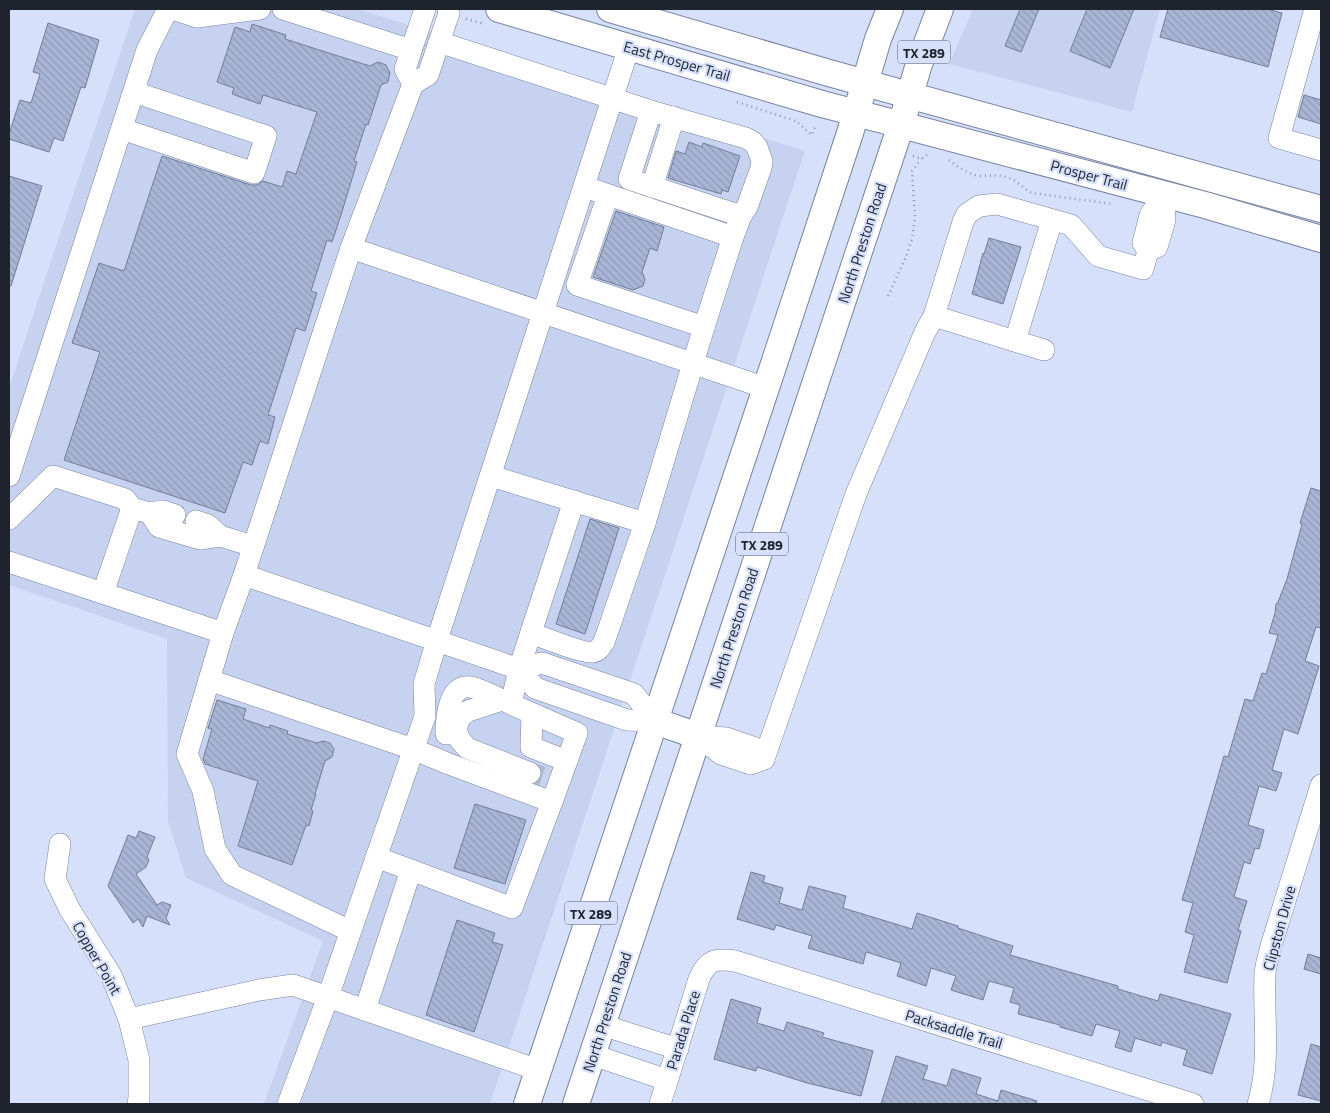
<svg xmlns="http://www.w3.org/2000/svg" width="1330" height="1113" viewBox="0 0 1330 1113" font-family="'Titillium Web',sans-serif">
<defs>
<pattern id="building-back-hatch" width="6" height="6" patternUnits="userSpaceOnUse" patternTransform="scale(1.25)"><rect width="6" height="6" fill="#a9b5d4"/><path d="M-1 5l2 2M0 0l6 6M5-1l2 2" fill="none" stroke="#919bb6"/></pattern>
</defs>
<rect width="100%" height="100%" fill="#d6e0fa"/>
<g fill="#c6d2f0">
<polygon points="135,9 358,9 805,151 490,1104 264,1104 323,941 186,878 168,821 167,639 9,585 9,388"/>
<polygon points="973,9 1160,9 1132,112 949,64"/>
</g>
<g fill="url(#building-back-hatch)" stroke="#727d99">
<polygon points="1020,9 1039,9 1021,52 1005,46"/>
<polygon points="1087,9 1134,9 1110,68 1070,51"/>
<polygon points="1168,9 1267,9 1282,13 1268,67 1160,37"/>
<polygon points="48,23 99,40 85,88 81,87 63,141 54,138 49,152 9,139 9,134 20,100 31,103 40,74 33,72"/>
<polygon points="252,24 286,35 285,39 335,55 370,66 378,62 386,65 390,73 388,82 381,85 368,125 366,124 354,161 357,162 341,215 332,242 327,240 311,291 317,293 305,331 296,328 268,415 275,417 268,444 260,441 252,465 243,462 225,513 64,460 100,352 72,343 99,263 124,271 162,156 251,185 257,185 263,181 282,187 287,171 296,174 317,112 263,95 260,104 232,94 234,88 217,82 235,27 250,32"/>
<polygon points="1304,95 1321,100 1321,124 1298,117"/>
<polygon points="689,142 702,147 703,143 740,156 728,192 722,190 721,194 668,178 676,151 685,154"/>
<polygon points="9,176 42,186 11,286 9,286"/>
<polygon points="616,211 664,227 657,251 650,248 642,272 645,279 643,286 633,290 593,277"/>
<polygon points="989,238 1021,247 1003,304 972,294 983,253 984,254"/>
<polygon points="1311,488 1321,491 1321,628 1316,627 1305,661 1319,666 1298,734 1284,729 1272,770 1282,773 1276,791 1259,786 1248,825 1264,830 1259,849 1255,848 1250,864 1244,862 1234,897 1247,901 1238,930 1241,931 1227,983 1184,972 1194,935 1185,932 1193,903 1182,900 1224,756 1228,757 1245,699 1253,701 1262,673 1266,674 1278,635 1269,633 1275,613 1276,604 1278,602 1287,579 1302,524 1300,523"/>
<polygon points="590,519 619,528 585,634 556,624"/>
<polygon points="217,700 246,709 243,719 269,728 270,725 288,731 287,734 317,743 323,741 330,743 334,749 332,757 325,761 315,794 316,794 311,810 313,811 309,826 306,825 292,865 238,846 258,781 205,764 203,759 212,729 208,728"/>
<polygon points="475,804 526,820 505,884 454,868"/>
<polygon points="139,831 155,837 147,857 149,860 146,867 136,874 157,905 162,902 171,905 166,918 170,925 147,916 143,927 138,919 133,923 108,886 128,835 136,838"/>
<polygon points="751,872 765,876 763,882 783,888 779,903 802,910 809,886 846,896 843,908 912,929 917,913 958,926 958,928 1013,946 1010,955 1118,986 1118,989 1158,1001 1160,994 1231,1014 1212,1074 1183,1065 1187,1050 1162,1042 1161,1046 1135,1038 1131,1052 1115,1047 1120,1031 1096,1024 1092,1036 1060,1027 1060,1025 1018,1014 1020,1005 1010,1002 1014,988 989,981 983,1000 951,990 956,976 931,968 926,986 897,976 901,963 866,952 863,964 808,948 812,936 776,925 774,930 737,919"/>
<polygon points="457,920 495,933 492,942 503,945 474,1032 426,1015"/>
<polygon points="1308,954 1321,958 1321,974 1304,969"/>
<polygon points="731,999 761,1008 757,1023 784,1031 787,1022 824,1033 822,1037 873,1051 861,1096 807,1083 757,1067 756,1071 714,1059"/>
<polygon points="1311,1044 1321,1047 1321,1101 1298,1095"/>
<polygon points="896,1056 928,1066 923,1079 947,1086 952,1069 981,1078 976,1094 998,1101 1001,1090 1037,1101 1036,1104 881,1104"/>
</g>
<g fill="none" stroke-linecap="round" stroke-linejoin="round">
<polyline stroke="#b1bad1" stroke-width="21" stroke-dasharray="21 11" stroke-linecap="butt" points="530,773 542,777"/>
<g stroke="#7884a0" stroke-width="22">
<g id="minor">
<polyline points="173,9 197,17 260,9"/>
<polyline points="283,9 411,50"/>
<polyline points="1315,9 1279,138 1321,150"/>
<path d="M439 42 651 111 746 138 753 142 757 147 762 161 761 168 747 207 741 216 733 237 704 327 645 523 604 642C601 646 599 651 593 652 584 654 542 637 531 633"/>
<polyline points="413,84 405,69 425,9"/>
<polyline points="651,111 629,179 741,216"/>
<polyline points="122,129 254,173 266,136 134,92"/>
<polyline points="652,187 674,117"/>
<polyline points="594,190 733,237"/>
<polyline points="608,195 577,285 704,327"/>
<polyline points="351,248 766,388"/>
<polyline points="1148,251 1157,247 1165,220 1164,194"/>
<polyline points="934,316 1044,350"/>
<polyline points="1015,341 1052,220"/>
<polyline points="9,476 147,50 168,9"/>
<polyline points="491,476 645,523"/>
<polyline points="150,513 163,511 175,515"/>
<polyline points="9,519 53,476 125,499 132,508 150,513 159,527 200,539 220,536 253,546"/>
<polyline points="196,521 208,525 220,536"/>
<polyline points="9,562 223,633 244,575 519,669 535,688 627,720 655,721"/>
<polyline points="244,575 351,248 413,84 428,75 449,13 448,9"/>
<polyline points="103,593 132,508"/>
<polyline points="223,633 187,754 203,791 215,849 232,875 350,931"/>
<polyline points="519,669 542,663 634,694 655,721"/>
<polyline points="209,680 413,749 449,764 552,802 512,908 376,857"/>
<polyline points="502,700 468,711 460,717 456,730 460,740 467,748 530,773"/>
<polyline points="532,714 531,747 567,761"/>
<path d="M446 734C446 720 448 684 470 687 480 688 497 698 507 702"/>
<polyline points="698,736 721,754 751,764 764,759"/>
<polyline points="698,736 726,738 755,748 764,759"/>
<polyline points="764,759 856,494 925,332 934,316 963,222 967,214 979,206 997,204 1071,225 1098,256 1143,269 1148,251 1143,243 1150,215 1164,194"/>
<polyline points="552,802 577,733 511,704 519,669 574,501"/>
<polyline points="60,844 55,879 70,910 111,975 129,1019 139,1060 139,1097 138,1104"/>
<polyline points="365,1010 411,870"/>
<polyline points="129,1019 259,990 293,985 538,1070"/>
<polyline points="602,1025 678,1049"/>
<polyline points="593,1055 667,1080"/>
<polyline points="288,1104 328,997 425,716 424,684 437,640 629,47"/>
<path d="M660 1104 699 979C707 960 715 958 735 961L1193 1104"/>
<path d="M1258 1104C1271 1061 1263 1017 1265 973 1266 964 1269 955 1271 946L1321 785"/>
</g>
</g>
<g stroke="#7884a0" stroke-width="28">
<g id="major">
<polyline points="499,9 822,104 1205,205 1321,239"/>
<polyline points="610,9 829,73 1321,209"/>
<polyline points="655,721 698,736"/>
<polyline points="527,1104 766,388 850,133 878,39 890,9"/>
<polyline points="576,1104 901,125 919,64 940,9"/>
</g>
</g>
<g stroke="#8d95a9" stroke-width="2.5" stroke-dasharray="1 4" stroke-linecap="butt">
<polyline points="466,19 485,24"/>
<polyline points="737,102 796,121 812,135 816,124"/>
<polyline points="913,156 921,159 928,154"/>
<path d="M949 160C958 167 969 175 981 176 991 176 999 174 1009 178 1017 180 1023 189 1032 193L1113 204"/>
<polyline points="888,296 906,257 912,239 915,217 912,171 921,159"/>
</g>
<use href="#minor" stroke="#fff" stroke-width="21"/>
<use href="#major" stroke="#fff" stroke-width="26"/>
</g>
<g text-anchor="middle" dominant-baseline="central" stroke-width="4.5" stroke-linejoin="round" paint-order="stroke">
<g fill="#d6e0fa" stroke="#555c6b" stroke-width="1">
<rect x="898" y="40.5" width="52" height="23" rx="4"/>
<rect x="736" y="532.5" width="52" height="23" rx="4"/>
<rect x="565" y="901.5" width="52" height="23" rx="4"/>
</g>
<g font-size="14" font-weight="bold" fill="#1e232e">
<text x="924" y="52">TX 289</text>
<text x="762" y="544">TX 289</text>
<text x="591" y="913">TX 289</text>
</g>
<g font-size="15" fill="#1e232e" stroke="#d6e0fa">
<text transform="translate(677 61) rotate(16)">East Prosper Trail</text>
<text transform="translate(1089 175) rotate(15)">Prosper Trail</text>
<text transform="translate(862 243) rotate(-72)">North Preston Road</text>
<text transform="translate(734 628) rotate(-72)">North Preston Road</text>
<text transform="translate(1279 928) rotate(-75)">Clipston Drive</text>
<text transform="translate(97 958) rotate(60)">Copper Point</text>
<text transform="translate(607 1012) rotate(-72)">North Preston Road</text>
<text transform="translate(954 1029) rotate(17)">Packsaddle Trail</text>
<text transform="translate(683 1030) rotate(-73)">Parada Place</text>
</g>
</g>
<rect width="1330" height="1113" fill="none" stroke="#1e232e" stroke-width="20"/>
</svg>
